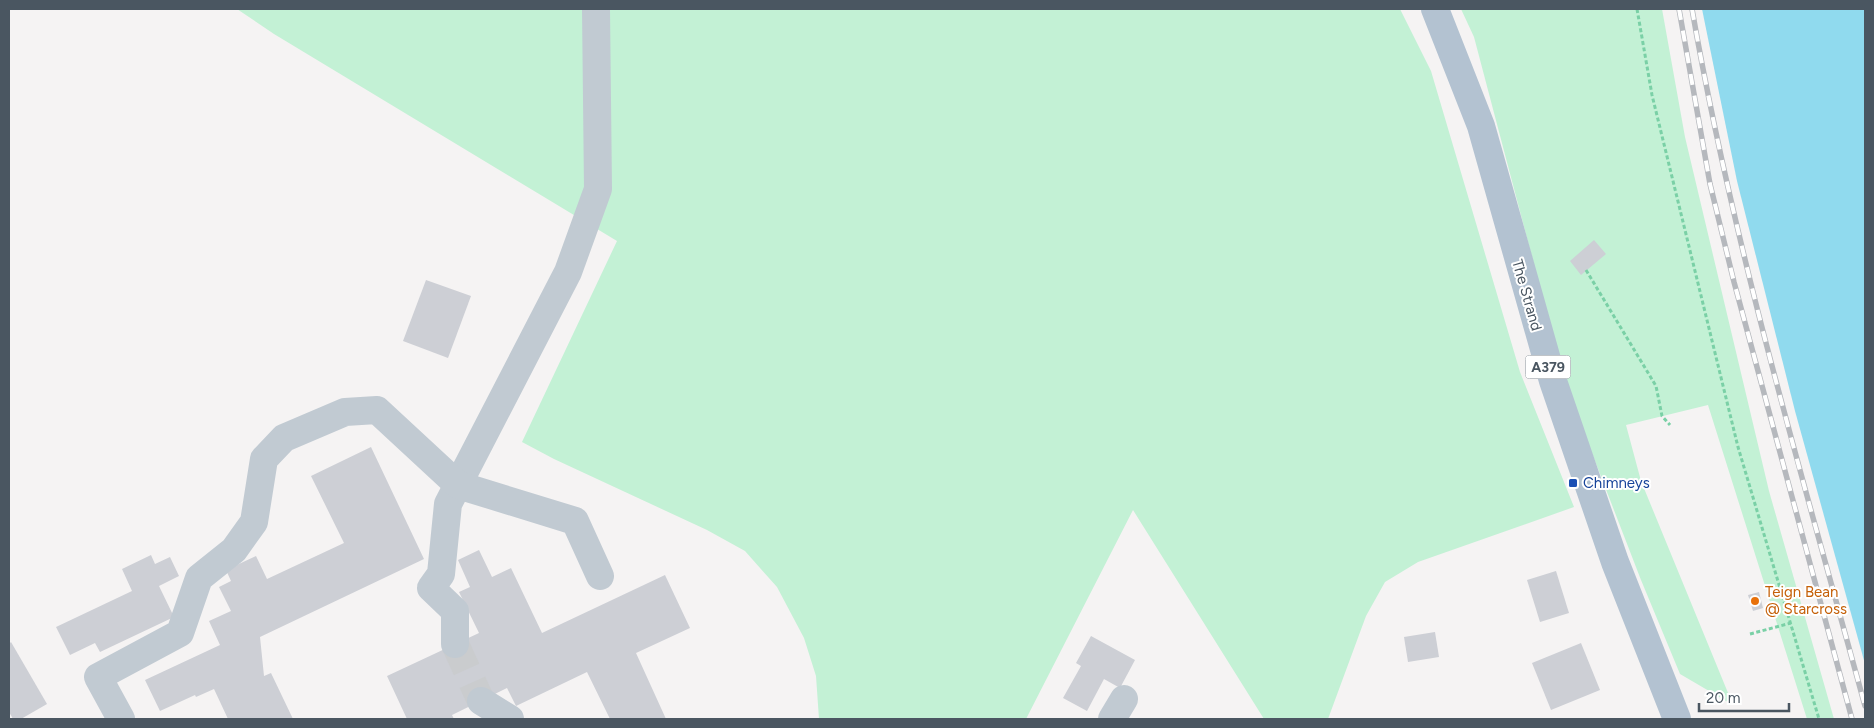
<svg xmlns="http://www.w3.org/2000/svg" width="1874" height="728" viewBox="0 0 1874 728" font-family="Figtree,sans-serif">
<rect width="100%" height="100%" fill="#f5f3f3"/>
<g fill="#c3f1d5">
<polygon points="237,9 1400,9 1431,71 1520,372 1574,507 1418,562 1385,582 1366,616 1328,719 1264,719 1133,510 1026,719 819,719 816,676 804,638 777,587 745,551 707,530 554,459 522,442 617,241 274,34"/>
<polygon points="1461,9 1662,9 1685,137 1769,491 1834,719 1807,719 1708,405 1626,425 1641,481 1733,705 1680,674 1641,580 1566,386 1474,37"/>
</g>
<polygon fill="#90daee" points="1702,9 1865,9 1865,664 1795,411 1737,181"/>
<g fill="#cdcfd5">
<polygon points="1594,240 1606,254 1581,275 1570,261"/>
<polygon points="426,280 471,296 448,358 403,341"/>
<polygon points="371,447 424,559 260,637 264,676 271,673 293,719 228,719 214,689 196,697 195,695 160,711 145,680 220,645 209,621 231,611 219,587 231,581 226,570 256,556 267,579 344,543 311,476"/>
<polygon points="479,550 492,577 511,568 542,633 665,575 690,628 636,653 666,719 610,719 587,672 516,706 507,688 452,715 454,719 407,719 387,676 479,633 459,592 470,587 458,560"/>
<polygon points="151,555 155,564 170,557 179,576 159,586 174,617 100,652 95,643 70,655 56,627 132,591 122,569"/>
<polygon points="1556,571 1569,613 1540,622 1527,580"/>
<polygon points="1759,592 1763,608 1753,611 1748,595"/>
<polygon points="1435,632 1439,657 1408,662 1404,637"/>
<polygon points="1091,636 1135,660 1120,688 1104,679 1087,711 1063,698 1081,666 1076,663"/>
<polygon points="11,642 47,704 21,719 13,719 9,712 9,644"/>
<polygon points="1581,643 1600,690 1551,710 1532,663"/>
</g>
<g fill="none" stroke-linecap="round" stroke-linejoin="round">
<polyline stroke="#caccce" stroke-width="28" stroke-dasharray="28 14" stroke-linecap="butt" points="455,644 481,701"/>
<g stroke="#7ad0a6" stroke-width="3" stroke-dasharray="4 2.5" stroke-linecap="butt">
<polyline points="1637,9 1652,95 1738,447 1819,719"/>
<polyline points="1586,270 1656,386 1662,416 1670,425"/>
<polyline points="1750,634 1791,623"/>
</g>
<g stroke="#c1cad2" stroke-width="28">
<polyline points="455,644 455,611 431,588 441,574 448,504 568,272 598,189 596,9"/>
<polyline points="481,701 510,719"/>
<polyline points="121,719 98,677 180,633 199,578 234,550 254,522 264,459 284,438 345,412 377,410 458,485 575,521 600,576"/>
<polyline points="1112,719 1124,699"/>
</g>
<polyline stroke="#b3c2d1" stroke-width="28" points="1435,9 1481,126 1553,381 1615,562 1677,719"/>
<g stroke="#b5b8bd" stroke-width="5.5">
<g id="rail">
<polyline points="1679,9 1710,184 1734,282 1852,719"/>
<path d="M1692 9C1733 245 1802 475 1865 706"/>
</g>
</g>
<use href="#rail" stroke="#fff" stroke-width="4" stroke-dasharray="11" stroke-linecap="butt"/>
</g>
<rect fill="#1a4fb4" stroke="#fff" stroke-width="2" x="1568" y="478" width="10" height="10" rx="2.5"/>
<circle fill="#e8710a" stroke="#fff" stroke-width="2" cx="1755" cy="601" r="5"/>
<g text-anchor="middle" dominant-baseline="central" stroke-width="4" stroke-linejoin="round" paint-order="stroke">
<rect fill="#fff" stroke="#808990" stroke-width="1" x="1525.5" y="355.5" width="45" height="23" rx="4"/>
<g font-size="14" font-weight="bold" fill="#4a5661">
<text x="1548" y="367">A379</text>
</g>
<g font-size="15" fill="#4a5661" stroke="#fff">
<text transform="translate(1527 295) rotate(74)">The Strand</text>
</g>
<g font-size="15" fill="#164399" stroke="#fff" text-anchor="start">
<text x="1583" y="483">Chimneys</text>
</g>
<g font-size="15" fill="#c56008" stroke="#fff" text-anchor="start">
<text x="1765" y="592">Teign Bean<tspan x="1765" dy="17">@ Starcross</tspan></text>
</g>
</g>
<rect width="1874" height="728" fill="none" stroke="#4a5661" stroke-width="20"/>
<path d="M1699 703v8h90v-8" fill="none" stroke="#4a5661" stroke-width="2.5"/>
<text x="1706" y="703" font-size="15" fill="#4a5661" stroke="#ffffff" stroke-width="4" paint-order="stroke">20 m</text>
</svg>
